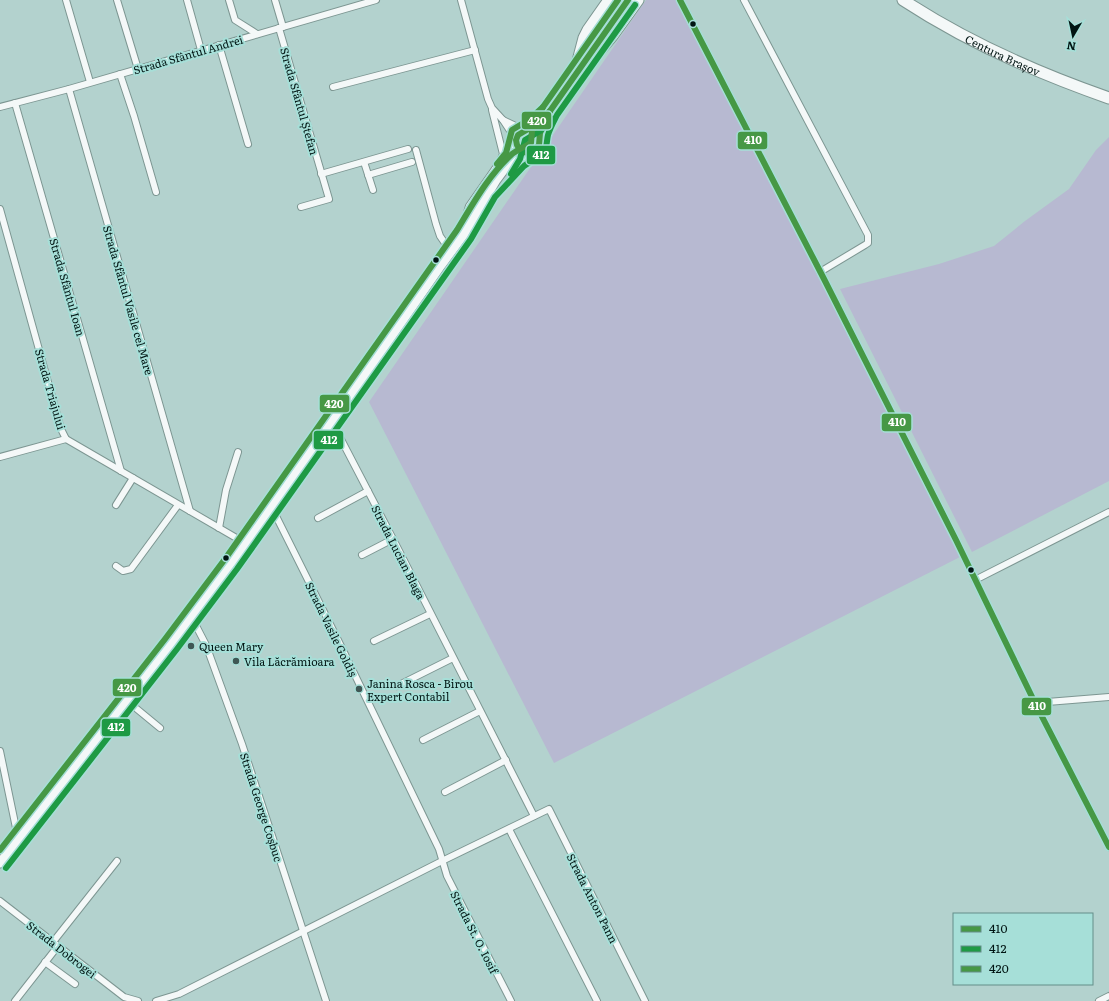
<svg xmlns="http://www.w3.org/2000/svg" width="1109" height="1001" viewBox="0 0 1109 1001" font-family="Literata,serif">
<rect width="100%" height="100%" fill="#b3d2ce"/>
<g fill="#b7b9d1">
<polygon points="646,0 684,0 960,557 554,763 369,402"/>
<polygon points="1109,137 1109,481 972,552 840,289 939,264 994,246 1025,221 1069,189 1096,150"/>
</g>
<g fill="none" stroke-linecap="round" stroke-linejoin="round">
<g stroke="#7d9692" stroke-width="8">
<g id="minor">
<polyline points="66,0 90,82"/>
<polyline points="117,0 138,69"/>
<polyline points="187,0 201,50"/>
<polyline points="229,0 235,20 257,34"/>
<polyline points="275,0 283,27"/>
<polyline points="461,0 488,99 492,108 503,120 516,140"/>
<polyline points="680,0 824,279 956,540 1035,703 1109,847"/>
<polyline points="744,0 868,235 868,243 865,245 820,272"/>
<polyline points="279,28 329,199 301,207"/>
<polyline points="219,45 248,144"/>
<polyline points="120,74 134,116 156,192"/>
<polyline points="333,87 475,50"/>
<polyline points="69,89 190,511"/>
<polyline points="15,103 121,471"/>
<polyline points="0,107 69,89 376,0"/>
<polyline points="503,120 526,131"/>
<polyline points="416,150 436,224 440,236 451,252"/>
<polyline points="364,162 373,190"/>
<polyline points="321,174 408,149"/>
<polyline points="368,175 412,162"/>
<polyline points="0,209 61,429 66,439 245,543"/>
<polyline points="468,228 465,219 469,206 499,163 503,154 492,110"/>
<polyline points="332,422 393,539 534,816"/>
<polyline points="0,457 66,439"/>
<polyline points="116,505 133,478"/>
<polyline points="271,506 339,642 439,849 447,876 511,1001"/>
<polyline points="318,518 368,491"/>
<polyline points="219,528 226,490 238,452"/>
<polyline points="362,555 393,539"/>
<polyline points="116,566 123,571 131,569 178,505"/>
<polyline points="975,580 1109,512"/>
<polyline points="191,616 206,645 242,744 326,1001"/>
<polyline points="374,641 430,614"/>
<polyline points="397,686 453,658"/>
<polyline points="126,700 160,728"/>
<polyline points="1035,703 1109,697"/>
<polyline points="423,740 480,711"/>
<polyline points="0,751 16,828 21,836"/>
<polyline points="445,792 506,760"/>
<polyline points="509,829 597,1001"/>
<polyline points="0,901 124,997 138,1001"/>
<polyline points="53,942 117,861"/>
<polyline points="45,962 75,984"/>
<polyline points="15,1001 58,946"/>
<polyline points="156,1001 179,994 442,861 549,809 645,1001"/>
<polyline points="1099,1001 1109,996"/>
</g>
</g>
<g stroke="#7d9692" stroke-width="11">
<g id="secondary">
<polyline points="584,63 628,0"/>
<polyline points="510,168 523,156 534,151 537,148 539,145 540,133 546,117"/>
<polyline points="0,863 171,644 237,556 332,422 441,265 464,234 496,180 511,160 515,151 516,140 518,135 523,131 527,130 540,121 550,111 558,99"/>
</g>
</g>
<g stroke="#7d9692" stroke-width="13">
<g id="trunk">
<path id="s1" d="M903 0C967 42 1037 73 1109 98"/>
<polyline points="564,86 578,61 584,38 588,30 609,0"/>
<polyline points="554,104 612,36 638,0"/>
</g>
</g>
<use href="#minor" stroke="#f4f8f8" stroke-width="6"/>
<use href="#secondary" stroke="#f4f8f8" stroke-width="9"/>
<use href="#trunk" stroke="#f4f8f8" stroke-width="11"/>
<g stroke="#a6dfd8" stroke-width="9">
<g id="bus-1">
<polyline points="680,0 824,279 956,540 1035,703 1109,847"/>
<polygon points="550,111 540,133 539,145 531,153 522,152 517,145 516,140 518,135 535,125"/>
<polyline points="550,111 628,0"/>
</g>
</g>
<g stroke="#a6dfd8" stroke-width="9">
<g id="bus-2">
<polyline points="511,174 520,159 525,140 540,131 553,119"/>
<path d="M6 868 177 649 237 569 471 239 495 197 523 167C528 162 536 160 541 155 548 149 546 143 548 135 550 128 554 121 557 115L635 5"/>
</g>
</g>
<g stroke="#a6dfd8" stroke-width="9">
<g id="bus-3">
<polyline points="497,164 506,153 512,130 530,119 543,107"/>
<path d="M0 850 165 639 225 559 457 230C474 202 488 176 512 154 518 149 525 147 531 143L532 131 543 107 618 0"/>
</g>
</g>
<use href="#bus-1" stroke="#469845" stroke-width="6"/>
<use href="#bus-2" stroke="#1e9a44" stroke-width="6"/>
<use href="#bus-3" stroke="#469845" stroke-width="6"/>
</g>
<g fill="#011513" stroke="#a6dfd8" stroke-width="1.5">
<circle cx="693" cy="24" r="3.5"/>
<circle cx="436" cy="260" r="3.5"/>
<circle cx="226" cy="558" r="3.5"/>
<circle cx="971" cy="570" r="3.5"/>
</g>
<g fill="#3f5754" stroke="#a6dfd8" stroke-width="1.5">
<circle cx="191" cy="646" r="4"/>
<circle cx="236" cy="661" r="4"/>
<circle cx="359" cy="689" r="4"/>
</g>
<g text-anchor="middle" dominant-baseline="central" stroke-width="4" stroke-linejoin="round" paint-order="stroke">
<g font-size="11" fill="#011513" stroke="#a6dfd8">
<text transform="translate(188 54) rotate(-16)">Strada Sfântul Andrei</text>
<text stroke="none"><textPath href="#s1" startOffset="114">Centura Brașov</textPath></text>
<text transform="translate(300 101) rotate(74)">Strada Sfântul Ștefan</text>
<text transform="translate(68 287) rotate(74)">Strada Sfântul Ioan</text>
<text transform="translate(129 300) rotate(74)">Strada Sfântul Vasile cel Mare</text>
<text transform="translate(51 389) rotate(74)">Strada Triajului</text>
<text transform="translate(399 552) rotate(63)">Strada Lucian Blaga</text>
<text transform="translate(332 629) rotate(64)">Strada Vasile Goldiș</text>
<text transform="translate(262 807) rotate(72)">Strada George Coșbuc</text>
<text transform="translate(593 898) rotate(63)">Strada Anton Pann</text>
<text transform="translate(475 932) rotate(63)">Strada St. O. Iosif</text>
<text transform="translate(62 949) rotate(38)">Strada Dobrogei</text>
</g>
<g font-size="11" fill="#011513" stroke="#a6dfd8" text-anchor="start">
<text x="199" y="646">Queen Mary</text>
<text x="244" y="661">Vila Lăcrămioara</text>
<text x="367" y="683">Janina Rosca - Birou<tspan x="367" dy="13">Expert Contabil</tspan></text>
</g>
</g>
<g stroke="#a6dfd8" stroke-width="1.5">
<rect x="521" y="111" width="31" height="19" rx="4" fill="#469845"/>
<rect x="737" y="131" width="31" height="19" rx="4" fill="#469845"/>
<rect x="526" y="145" width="30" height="20" rx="4" fill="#1e9a44"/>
<rect x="319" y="394" width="31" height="19" rx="4" fill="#469845"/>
<rect x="881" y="413" width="31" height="19" rx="4" fill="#469845"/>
<rect x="313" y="430" width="31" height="20" rx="4" fill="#1e9a44"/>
<rect x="112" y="678" width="30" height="19" rx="4" fill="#469845"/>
<rect x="1021" y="697" width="31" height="19" rx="4" fill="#469845"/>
<rect x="101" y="718" width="30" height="19" rx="4" fill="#1e9a44"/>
</g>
<g font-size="11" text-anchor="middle" font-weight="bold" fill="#fff">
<text x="537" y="125">420</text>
<text x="753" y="144">410</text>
<text x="541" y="159">412</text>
<text x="334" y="408">420</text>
<text x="897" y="426">410</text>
<text x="329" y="444">412</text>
<text x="127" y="692">420</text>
<text x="1037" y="710">410</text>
<text x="116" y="731">412</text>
</g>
<rect x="953" y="913" width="140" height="72" fill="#a6dfd8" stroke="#648e89"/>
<rect x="961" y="926" width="20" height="6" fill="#469845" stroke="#648e89"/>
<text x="989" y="933" font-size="12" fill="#011513">410</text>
<rect x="961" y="946" width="20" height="6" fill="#1e9a44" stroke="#648e89"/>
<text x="989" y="953" font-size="12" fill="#011513">412</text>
<rect x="961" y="966" width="20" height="6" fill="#469845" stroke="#648e89"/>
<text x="989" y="973" font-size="12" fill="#011513">420</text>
<g transform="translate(1073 36) rotate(189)" stroke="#a6dfd8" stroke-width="3" paint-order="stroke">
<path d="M0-3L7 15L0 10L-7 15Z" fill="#011513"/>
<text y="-6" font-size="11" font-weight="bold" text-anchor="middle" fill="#011513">N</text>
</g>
</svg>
